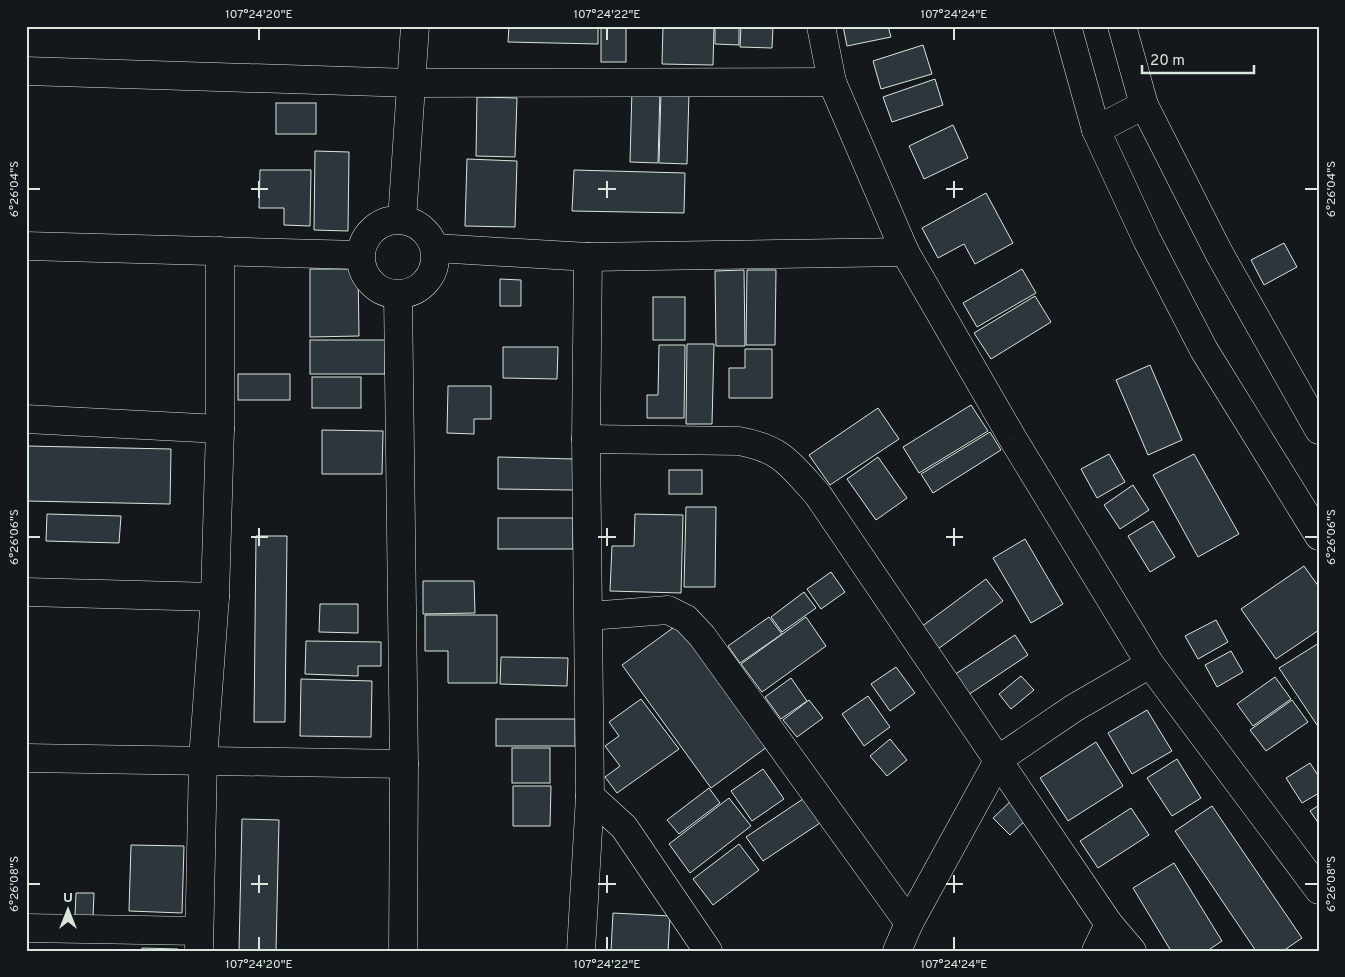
<svg xmlns="http://www.w3.org/2000/svg" width="1345" height="977" viewBox="0 0 1345 977" font-family="Overpass,sans-serif">
<rect width="100%" height="100%" fill="#14181c"/>
<g fill="#2c363c" stroke="#d8e6dc">
<polygon points="509,26 598,26 598,44 508,42"/>
<rect x="601" y="26" width="25" height="36"/>
<polygon points="663,26 714,26 713,65 662,64"/>
<polygon points="715,26 739,26 739,45 715,44"/>
<polygon points="741,26 773,26 772,48 740,47"/>
<polygon points="843,26 888,26 891,37 847,46"/>
<polygon points="923,45 932,74 881,89 873,61"/>
<polygon points="935,79 943,105 892,122 883,97"/>
<polygon points="632,89 660,90 658,163 630,162"/>
<polygon points="661,92 689,92 687,164 659,163"/>
<polygon points="477,97 517,98 515,157 476,156"/>
<rect x="276" y="103" width="40" height="31"/>
<polygon points="953,125 968,158 924,179 909,146"/>
<polygon points="315,151 349,152 348,231 314,230"/>
<polygon points="467,159 517,161 515,227 465,226"/>
<polygon points="260,170 311,170 310,226 284,225 284,208 259,208"/>
<polygon points="574,170 685,173 684,213 572,211"/>
<polygon points="986,193 1013,243 975,264 964,244 938,258 922,228"/>
<polygon points="1284,243 1297,267 1264,285 1251,260"/>
<polygon points="310,269 358,269 359,336 310,337"/>
<polygon points="1022,269 1036,293 977,327 963,303"/>
<polygon points="744,270 745,346 716,346 715,271"/>
<polygon points="747,270 776,270 775,345 746,345"/>
<polygon points="500,279 521,280 521,306 500,306"/>
<polygon points="1035,296 1051,322 991,359 974,333"/>
<rect x="653" y="297" width="32" height="43"/>
<rect x="310" y="340" width="75" height="34"/>
<polygon points="687,344 714,344 712,424 686,424"/>
<polygon points="659,345 685,345 684,418 647,418 647,395 658,395"/>
<polygon points="503,347 558,347 557,379 503,378"/>
<polygon points="745,349 772,349 772,398 729,398 729,368 745,368"/>
<polygon points="1150,365 1182,440 1148,455 1116,380"/>
<rect x="238" y="374" width="52" height="26"/>
<rect x="312" y="377" width="49" height="31"/>
<polygon points="448,386 491,386 491,419 474,419 474,434 447,433"/>
<polygon points="971,405 988,431 919,473 903,447"/>
<polygon points="878,408 899,439 830,485 809,455"/>
<polygon points="322,430 383,431 382,474 322,474"/>
<polygon points="990,432 1001,450 933,493 921,474"/>
<polygon points="26,446 171,449 170,504 26,501"/>
<polygon points="1109,454 1125,482 1097,498 1081,469"/>
<polygon points="1194,454 1239,534 1198,557 1153,475"/>
<polygon points="498,457 574,459 573,490 498,489"/>
<polygon points="878,457 907,498 876,520 847,479"/>
<rect x="669" y="470" width="33" height="24"/>
<polygon points="1133,485 1149,510 1120,529 1104,505"/>
<polygon points="686,507 716,507 715,587 684,587"/>
<polygon points="47,514 121,516 119,543 46,541"/>
<polygon points="635,514 683,515 681,593 610,591 612,546 634,546"/>
<rect x="498" y="518" width="75" height="31"/>
<polygon points="1153,521 1175,557 1150,572 1128,536"/>
<polygon points="256,536 287,536 285,722 254,722"/>
<polygon points="1025,539 1063,604 1031,623 993,558"/>
<polygon points="1304,566 1319,587 1319,630 1276,659 1241,609"/>
<polygon points="831,572 845,592 821,609 807,589"/>
<polygon points="986,579 1003,601 938,649 921,627"/>
<polygon points="423,581 474,581 475,613 423,614"/>
<polygon points="804,592 816,608 782,632 771,617"/>
<polygon points="320,604 358,604 358,633 319,632"/>
<polygon points="425,615 497,615 497,683 448,683 448,651 425,651"/>
<polygon points="769,617 782,634 740,663 728,646"/>
<polygon points="806,617 826,646 762,692 741,664"/>
<polygon points="1216,620 1228,642 1198,659 1185,636"/>
<polygon points="677,625 767,747 711,788 622,665"/>
<polygon points="1015,635 1028,655 968,695 954,675"/>
<polygon points="306,641 381,642 381,666 358,666 358,676 305,674"/>
<polygon points="1319,643 1319,728 1279,668"/>
<polygon points="1231,651 1243,672 1217,687 1205,665"/>
<polygon points="501,657 568,658 567,686 500,684"/>
<polygon points="896,667 915,693 890,711 871,684"/>
<polygon points="1021,676 1034,690 1011,709 999,694"/>
<polygon points="1275,677 1291,699 1253,726 1237,704"/>
<polygon points="791,678 807,701 781,719 765,697"/>
<polygon points="301,679 372,681 371,737 300,736"/>
<polygon points="868,696 890,727 864,746 842,714"/>
<polygon points="641,699 679,749 617,793 605,777 620,766 605,746 619,736 609,722"/>
<polygon points="809,700 823,718 797,737 783,720"/>
<polygon points="1292,700 1308,722 1266,751 1250,730"/>
<polygon points="1147,710 1172,751 1132,774 1108,733"/>
<rect x="496" y="719" width="79" height="27"/>
<polygon points="890,739 907,760 887,776 870,756"/>
<polygon points="1096,742 1123,786 1068,821 1040,778"/>
<rect x="512" y="748" width="38" height="35"/>
<polygon points="1177,759 1201,798 1172,816 1147,778"/>
<polygon points="1310,763 1319,777 1319,793 1302,803 1286,778"/>
<polygon points="763,769 784,799 752,821 731,791"/>
<polygon points="513,786 551,786 550,826 513,826"/>
<polygon points="709,788 720,803 679,834 667,820"/>
<polygon points="729,798 751,826 690,873 669,844"/>
<polygon points="803,799 820,823 763,861 746,837"/>
<polygon points="1011,801 1028,818 1010,835 993,818"/>
<polygon points="1319,805 1319,824 1310,811"/>
<polygon points="1212,806 1302,938 1283,951 1256,951 1175,831"/>
<polygon points="1131,808 1149,835 1098,868 1080,841"/>
<polygon points="242,819 279,820 276,951 239,951"/>
<polygon points="739,844 759,870 713,905 693,879"/>
<polygon points="131,845 184,846 182,913 129,911"/>
<polygon points="1174,863 1222,941 1207,951 1171,951 1133,888"/>
<polygon points="76,893 94,893 93,917 75,916"/>
<polygon points="613,913 670,916 668,951 611,951"/>
<polygon points="142,948 178,949 178,951 142,951"/>
</g>
<g fill="none" stroke-linecap="round" stroke-linejoin="round">
<g stroke="#d8e6dc" stroke-width="29">
<g id="street">
<polyline points="821,26 832,82 905,252 1013,439 1150,664 1319,890"/>
<polyline points="1067,26 1096,130 1147,240 1204,350 1319,536"/>
<polyline points="1122,26 1144,105 1219,253 1319,430"/>
<polyline points="26,71 412,83 832,82"/>
<polyline points="1096,130 1144,105"/>
<polyline points="402,220 415,26"/>
<circle cx="398" cy="257" r="37"/>
<polyline points="26,246 360,255"/>
<polyline points="435,248 588,257 905,252"/>
<polyline points="398,295 404,764 403,951"/>
<polyline points="26,419 220,429"/>
<path d="M586 439 739 441C782 449 790 464 818 495L1109 924 1132 951"/>
<polyline points="26,592 215,597"/>
<polyline points="589,616 668,610 686,619 702,636 909,923"/>
<polyline points="26,758 404,764"/>
<polyline points="590,796 624,827 708,951"/>
<polyline points="26,928 199,931"/>
<polyline points="199,951 203,759 215,597 220,429 220,251"/>
<polyline points="581,951 590,796 586,439 588,257"/>
<polyline points="897,951 909,923 999,759 1074,708 1150,664"/>
<polyline points="1096,951 1109,924"/>
</g>
</g>
<use href="#street" stroke="#14181c" stroke-width="28"/>
</g>
<path fill="none" stroke="#d8e6dc" stroke-width="2" d="M259 28V40M607 28V40M954 28V40M259 181V198M607 181V198M954 181V198M28 189H40M251 189H268M598 189H616M946 189H963M1305 189H1318M259 528V546M607 528V546M954 528V546M28 537H40M251 537H268M598 537H616M946 537H963M1305 537H1318M259 875V893M607 875V893M954 875V893M28 884H40M251 884H268M598 884H616M946 884H963M1305 884H1318M259 937V950M607 937V950M954 937V950"/>
<rect width="1345" height="977" fill="none" stroke="#14181c" stroke-width="55"/>
<g transform="translate(68 910)" stroke="#14181c" stroke-width="4" paint-order="stroke">
<path d="M0-4L9 19L0 12L-9 19Z" fill="#d8e6dc"/>
<text y="-8" font-size="14" font-weight="bold" text-anchor="middle" fill="#d8e6dc">U</text>
</g>
<path d="M1142 65v8h112v-8" fill="none" stroke="#d8e6dc" stroke-width="2.5"/>
<text x="1150" y="65" font-size="15" fill="#d8e6dc" stroke="#14181c" stroke-width="4" paint-order="stroke">20 m</text>
<rect x="28" y="28" width="1290" height="922" fill="none" stroke="#d8e6dc" stroke-width="2"/>
<g font-size="12" text-anchor="middle" fill="#d8e6dc">
<text x="259" y="18">107°24'20"E</text>
<text x="607" y="18">107°24'22"E</text>
<text x="954" y="18">107°24'24"E</text>
<text transform="translate(14 189) rotate(-90)" y="4">6°26'04"S</text>
<text transform="translate(1331 189) rotate(-90)" y="4">6°26'04"S</text>
<text transform="translate(14 537) rotate(-90)" y="4">6°26'06"S</text>
<text transform="translate(1331 537) rotate(-90)" y="4">6°26'06"S</text>
<text transform="translate(14 884) rotate(-90)" y="4">6°26'08"S</text>
<text transform="translate(1331 884) rotate(-90)" y="4">6°26'08"S</text>
<text x="259" y="968">107°24'20"E</text>
<text x="607" y="968">107°24'22"E</text>
<text x="954" y="968">107°24'24"E</text>
</g>
</svg>
